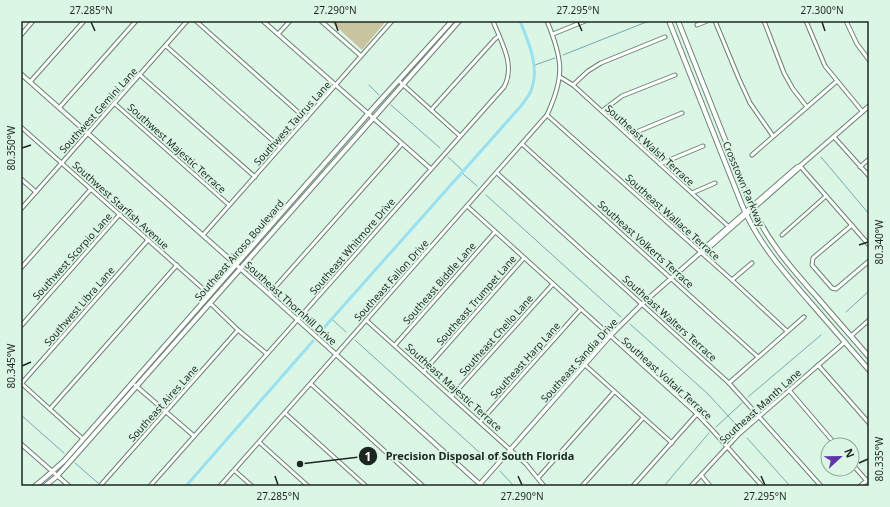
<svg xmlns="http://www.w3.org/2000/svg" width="890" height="507" viewBox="0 0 890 507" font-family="'Noto Sans',sans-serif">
<rect width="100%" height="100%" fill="#dcf6e5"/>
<polygon fill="#c8c4a0" points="330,21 386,21 362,50"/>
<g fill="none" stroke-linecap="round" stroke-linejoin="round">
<g stroke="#74a9b2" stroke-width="1">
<polyline points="563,55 649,21"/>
<polyline points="535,65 555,58"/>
<polyline points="369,85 379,95"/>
<polyline points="391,105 440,148"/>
<polyline points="448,157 463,171"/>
<polyline points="821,157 869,214"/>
<polyline points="462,173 477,186"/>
<polyline points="486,195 621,317"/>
<polyline points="846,312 869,291"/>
<polyline points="333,320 346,332"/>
<polyline points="630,324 708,394 740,429"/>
<polyline points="355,340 490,462"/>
<polyline points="748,397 821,335"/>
<polyline points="21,415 64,453"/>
<polyline points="716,427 742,403"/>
<polyline points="747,438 790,486"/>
<polyline points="75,463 98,483"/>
<polyline points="500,471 514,486"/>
<polyline points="664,486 709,433"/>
</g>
<g stroke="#99e1f0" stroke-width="3">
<path d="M321 331 521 106C524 102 527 98 530 93 541 69 529 43 520 21"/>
<polyline points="186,486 313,341"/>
</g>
<g stroke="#6a8172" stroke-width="5">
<g id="minor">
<polyline points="196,21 306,119"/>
<polyline points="263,21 431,169"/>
<polyline points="321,21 361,56"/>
<polyline points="715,21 739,79 750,103 773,136"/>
<polyline points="764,21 784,73 793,89 807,107"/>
<polyline points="806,21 825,66 862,111"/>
<polyline points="846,21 857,44 869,60"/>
<polyline points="697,25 707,21"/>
<polyline points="278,34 290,21"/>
<polyline points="553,34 585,21"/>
<polyline points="21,35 33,21"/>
<polyline points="166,46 280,147"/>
<polyline points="140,75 255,177"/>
<polyline points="560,77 573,85 728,226"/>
<polyline points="399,81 460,136"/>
<polyline points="30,82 84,21"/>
<polyline points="573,85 588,71 601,63 665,37"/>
<polyline points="114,103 229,205"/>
<polyline points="59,108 136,21"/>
<polyline points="431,110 495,39 499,36"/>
<polyline points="602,111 622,96 675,75"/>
<polyline points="547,115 732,280 787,331"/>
<polyline points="21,127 210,295"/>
<polyline points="630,137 634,133 682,113"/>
<polyline points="834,137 869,176"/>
<polyline points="522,144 758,357"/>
<polyline points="752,155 837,81"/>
<polyline points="660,164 703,146"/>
<polyline points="800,166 869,245"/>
<polyline points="860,167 869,159"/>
<polyline points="497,173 729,383 821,486"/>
<polyline points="21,179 36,192"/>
<polyline points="692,193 715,183"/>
<polyline points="467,206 697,414 714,432 762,486"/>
<polyline points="21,209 187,21"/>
<polyline points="852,225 813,258 812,265 832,288 836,289 869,261"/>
<polyline points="203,235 392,21"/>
<polyline points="782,235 826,196"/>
<polyline points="21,268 91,189"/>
<polyline points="732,280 752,263"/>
<polyline points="269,294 402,144"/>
<polyline points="210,303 238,330 267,354"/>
<polyline points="366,320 526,464 544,486"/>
<polyline points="21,326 120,214"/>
<polyline points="851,336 869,320"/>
<polyline points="395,345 495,232"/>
<polyline points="585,365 672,443"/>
<polyline points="818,365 869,423"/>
<polyline points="424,371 524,258"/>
<polyline points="21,383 83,439"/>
<polyline points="729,383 804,317"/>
<polyline points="21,384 148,240"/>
<polyline points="311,384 423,486"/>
<polyline points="135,385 194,436"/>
<polyline points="789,390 836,445"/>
<polyline points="452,396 553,284"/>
<polyline points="50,409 177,265"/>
<polyline points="285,413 366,486"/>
<polyline points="480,422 581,309"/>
<polyline points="259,442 308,486"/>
<polyline points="21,444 69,486"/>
<polyline points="852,464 867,481"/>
<polyline points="235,471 252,486"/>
<polyline points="701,475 710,486"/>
<polyline points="538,478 614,392"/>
<polyline points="100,486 238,330"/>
<path d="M150 486 504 87C516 65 501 42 493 21"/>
<path d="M220 486 547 115C565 76 563 60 547 21"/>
<polyline points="582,486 643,418"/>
<polyline points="633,486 697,414"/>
<polyline points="691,486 739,434 845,342"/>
<polyline points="860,486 869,479"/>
</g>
</g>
<g stroke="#6a8172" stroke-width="5.5">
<g id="tertiary">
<polyline points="21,74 269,294 482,486"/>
<polyline points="700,253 702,250 797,167 800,166"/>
<polyline points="480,484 610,336 642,304 700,253 704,252 799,168 800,166 869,106"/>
</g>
</g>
<g stroke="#6a8172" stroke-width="6">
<g id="secondary">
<path d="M669 21 742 205C758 243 784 272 810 302 830 325 849 347 869 370"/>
<path d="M678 21 749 200C765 238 790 267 817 297 834 317 852 337 869 357"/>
<polyline points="35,486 46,477 64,461 368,114 452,21"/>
<polyline points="45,486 56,477 67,465 459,21"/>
</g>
</g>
<use href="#minor" stroke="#fff" stroke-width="3"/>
<use href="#tertiary" stroke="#fff" stroke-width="3.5"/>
<use href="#secondary" stroke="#fff" stroke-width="4"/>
</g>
<path fill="none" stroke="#1d2721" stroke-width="1.5" d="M91 22 95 31M335 22 338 31M578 22 582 31M822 22 825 31M22 148 31 145M859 245 868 242M22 366 31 362M859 463 868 459M275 476 278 485M518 476 522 485M761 476 765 485"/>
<g text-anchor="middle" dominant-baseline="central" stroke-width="3.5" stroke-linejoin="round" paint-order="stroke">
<g font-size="10" fill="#1d2721" stroke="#dcf6e5">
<text transform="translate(98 110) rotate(-48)">Southwest Gemini Lane</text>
<text transform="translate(292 123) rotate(-48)">Southwest Taurus Lane</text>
<text transform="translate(650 145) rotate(42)">Southeast Walsh Terrace</text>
<text transform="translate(177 148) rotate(42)">Southwest Majestic Terrace</text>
<text transform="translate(744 184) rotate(67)">Crosstown Parkway</text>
<text transform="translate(121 205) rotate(42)">Southwest Starfish Avenue</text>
<text transform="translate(673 217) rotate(42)">Southeast Wallace Terrace</text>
<text transform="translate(646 244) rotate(42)">Southeast Volkerts Terrace</text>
<text transform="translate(352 246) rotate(-49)">Southeast Whitmore Drive</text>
<text transform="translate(239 250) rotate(-49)">Southeast Airoso Boulevard</text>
<text transform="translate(72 256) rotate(-48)">Southwest Scorpio Lane</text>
<text transform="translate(391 280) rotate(-48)">Southeast Fallon Drive</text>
<text transform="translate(439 283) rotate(-49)">Southeast Biddle Lane</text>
<text transform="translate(476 300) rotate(-49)">Southeast Trumpet Lane</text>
<text transform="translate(291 303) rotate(42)">Southeast Thornhill Drive</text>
<text transform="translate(79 306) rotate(-49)">Southwest Libra Lane</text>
<text transform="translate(670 318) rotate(42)">Southeast Walters Terrace</text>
<text transform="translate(496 335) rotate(-48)">Southeast Chello Lane</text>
<text transform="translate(525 360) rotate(-48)">Southeast Harp Lane</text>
<text transform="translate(579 360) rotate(-48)">Southeast Sandia Drive</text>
<text transform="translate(667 378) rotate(42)">Southeast Voltair Terrace</text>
<text transform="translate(454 387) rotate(42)">Southeast Majestic Terrace</text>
<text transform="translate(163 403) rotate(-48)">Southeast Aires Lane</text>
<text transform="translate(760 406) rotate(-42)">Southeast Manth Lane</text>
</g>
</g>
<path fill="none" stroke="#1d2721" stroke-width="1.5" d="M300 464L368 456"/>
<g fill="#1d2721" stroke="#dcf6e5" stroke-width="1.5">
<circle cx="300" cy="464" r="4"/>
<circle cx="368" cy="456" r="10"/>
</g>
<g font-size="12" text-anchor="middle" font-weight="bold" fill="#fff">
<text x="368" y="461">1</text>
</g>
<g font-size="11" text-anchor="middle" font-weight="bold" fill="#1d2721" stroke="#dcf6e5" stroke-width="3.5" stroke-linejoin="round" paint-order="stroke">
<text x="480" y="460">Precision Disposal of South Florida</text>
</g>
<rect width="890" height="507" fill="none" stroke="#dcf6e5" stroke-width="44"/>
<g transform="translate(840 457) rotate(68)"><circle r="19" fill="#dcf6e5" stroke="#90a397"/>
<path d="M0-3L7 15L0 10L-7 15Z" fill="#6335ad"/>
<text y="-6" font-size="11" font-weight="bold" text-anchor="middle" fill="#1d2721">N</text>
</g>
<rect x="22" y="22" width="846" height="463" fill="none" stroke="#1d2721" stroke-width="1.5"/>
<g font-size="10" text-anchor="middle" fill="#1d2721">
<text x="91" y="14">27.285°N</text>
<text x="335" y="14">27.290°N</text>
<text x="578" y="14">27.295°N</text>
<text x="822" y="14">27.300°N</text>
<text transform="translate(11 148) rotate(-90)" y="4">80.350°W</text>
<text transform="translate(879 242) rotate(-90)" y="4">80.340°W</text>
<text transform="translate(11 366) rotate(-90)" y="4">80.345°W</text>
<text transform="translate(879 459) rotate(-90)" y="4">80.335°W</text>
<text x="278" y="500">27.285°N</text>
<text x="522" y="500">27.290°N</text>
<text x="765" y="500">27.295°N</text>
</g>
</svg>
